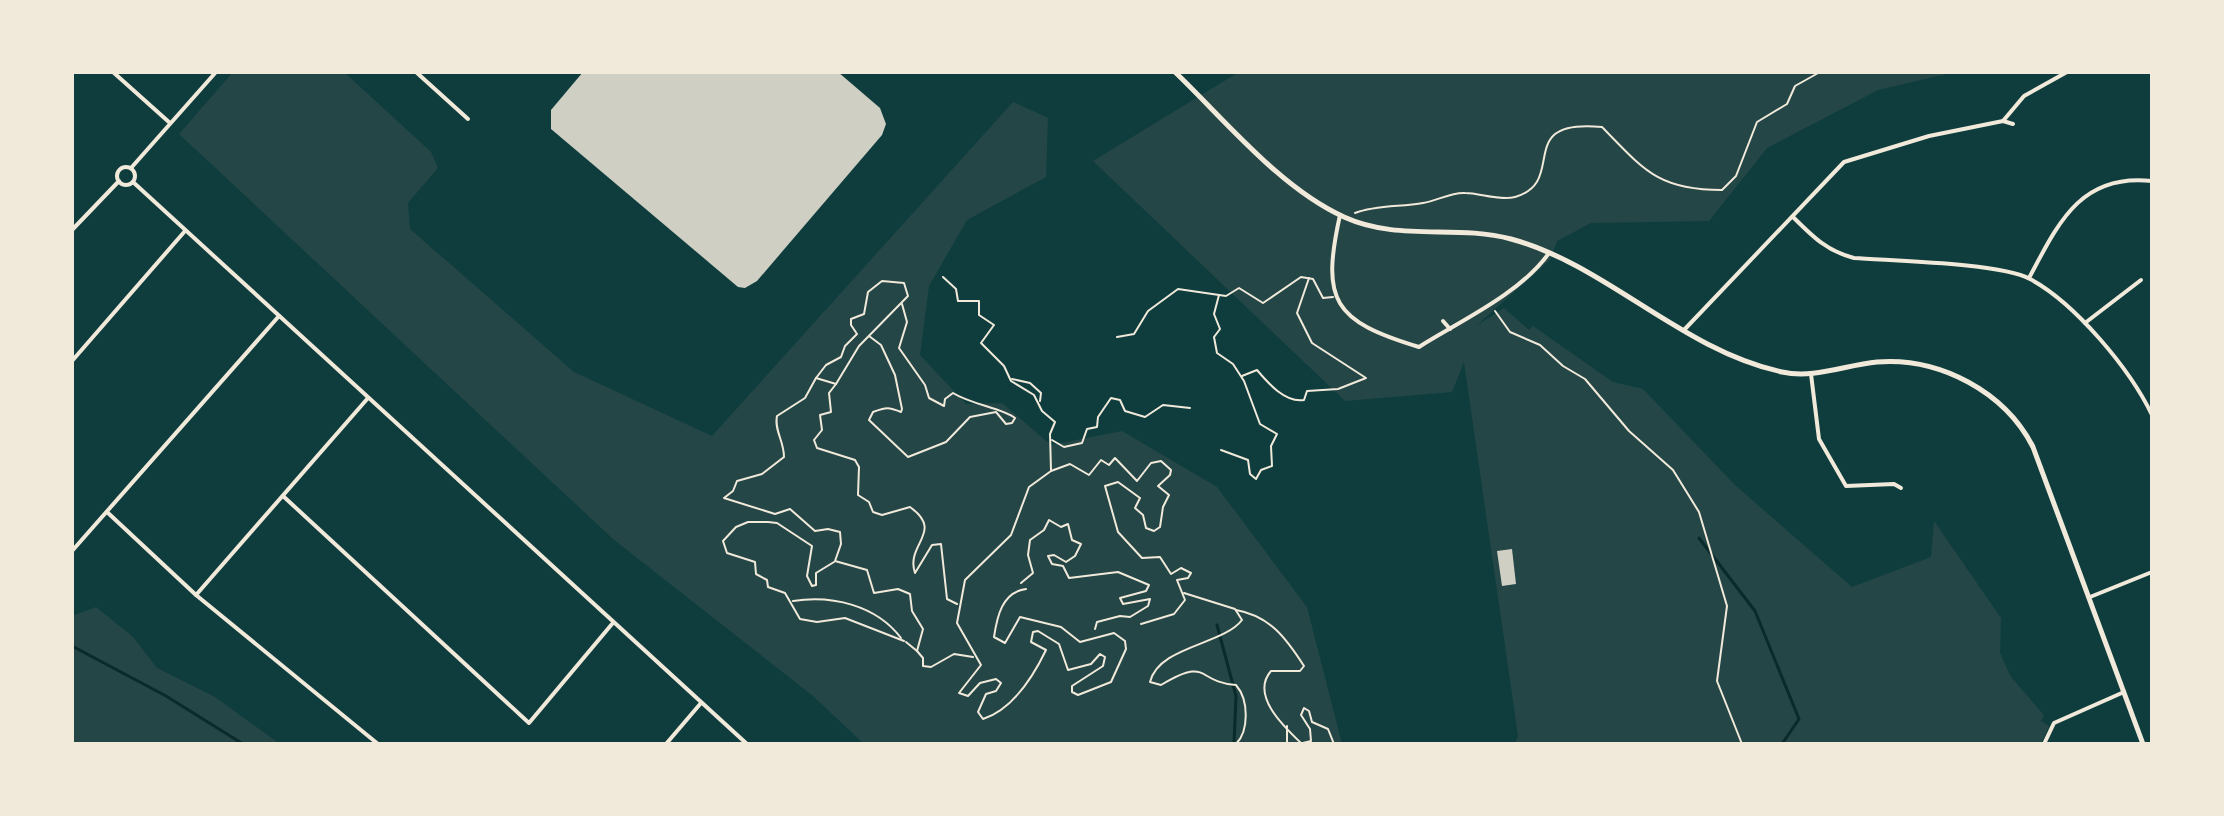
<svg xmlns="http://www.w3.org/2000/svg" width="2224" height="816" viewBox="0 0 2224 816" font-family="'PT Sans Narrow',sans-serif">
<rect width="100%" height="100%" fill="#0f3d3e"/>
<g fill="#244646">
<polygon points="233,72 344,72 431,152 438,168 408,203 410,229 574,372 712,436 1013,102 1048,118 1046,177 967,220 929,286 920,355 966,404 1002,403 1051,445 1122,431 1217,487 1307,607 1342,744 864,744 813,696 613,539 179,134"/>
<polygon points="1239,72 1955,72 1878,90 1767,148 1709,221 1591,223 1557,241 1550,260 1476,326 1504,308 1529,330 1533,326 1613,382 1643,389 1735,485 1852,587 1931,557 1934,521 2001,618 2000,653 2011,677 2044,715 2041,721 2049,726 2041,744 1515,744 1518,736 1464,362 1452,392 1345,401 1093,161"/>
<polygon points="96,607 133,637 157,668 215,697 280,744 72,744 72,616"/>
</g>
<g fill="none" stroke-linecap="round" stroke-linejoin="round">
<g stroke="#0a2a2b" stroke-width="3">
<polyline points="1699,538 1755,611 1799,719 1782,744"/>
<polyline points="1217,625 1236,696 1234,744"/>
<polyline points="72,646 166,696 243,744"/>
</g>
</g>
<g fill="#cfcfc3">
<polygon points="583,72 838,72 880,108 886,124 882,135 757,281 745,288 738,287 551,129 551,110"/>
<polygon points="1512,549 1516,584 1502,586 1497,551"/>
</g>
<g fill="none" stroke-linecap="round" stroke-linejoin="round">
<g stroke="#f1e9da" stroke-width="2">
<path d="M1355 213C1376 205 1401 207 1423 203 1437 201 1451 192 1465 193 1480 193 1500 201 1515 197 1569 182 1512 118 1602 127 1644 170 1658 190 1722 190L1736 176 1757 122 1787 104 1795 86 1820 72"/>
<polyline points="943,277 956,289 958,301 979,301 979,315 994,325 981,343 1004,366 1011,381 1034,395 1042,411 1055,422 1050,434 1051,470"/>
<polygon points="882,281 904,283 908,296 859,346 836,384 816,378 826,365 841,357 845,346 857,334 851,325 851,319 864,314 868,292"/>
<polyline points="1219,295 1214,314 1220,329 1214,337 1217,353 1233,364 1244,381 1260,424 1277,434 1271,446 1272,466 1261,470 1256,479 1250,474 1248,460 1221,450"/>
<polyline points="1495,311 1510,332 1540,345 1563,366 1585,379 1629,431 1673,470 1699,512 1727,606 1717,681 1742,744"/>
<path d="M869 336 881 345 895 375 902 409 901 412C889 407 886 407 873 412L869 420 908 457 946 442 970 417 996 412 1006 424 1012 423 1015 418C1003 408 972 405 953 393L945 399 944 406 929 398 925 385 899 348 907 322 902 304"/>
<polyline points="1117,337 1134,334 1148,311 1178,289 1226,296 1239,288 1263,303 1301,277 1313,279 1323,298 1333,297"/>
<path d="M1242 376 1257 370C1268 383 1285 403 1304 400L1307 391 1338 389 1366 378 1312 343 1297 313 1309 278"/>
<path d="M816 378 805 398 777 416C774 430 784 441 784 457L762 474 737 481 733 491 724 498 775 514 790 509 815 531 828 529 840 532 841 544 835 561 867 570 874 593 898 589 910 594 912 611 923 629 917 651 923 658V666L931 667 954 654 973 657"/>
<polyline points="1012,379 1030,383 1041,393 1040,401"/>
<path d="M836 384 829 393 831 412 820 415 822 430 814 440 817 448 855 460 859 467 858 495 869 502 873 512 882 515 910 507C945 532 905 544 915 573L932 545 941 544 947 599 957 604"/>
<polyline points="1052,440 1064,447 1082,443 1087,429 1097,427 1098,417 1111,398 1120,400 1125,411 1145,417 1163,405 1190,408"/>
<polyline points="834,562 816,573 816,585 812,586 807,576 812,546 777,523 768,522 748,522 736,527 723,541 727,553 755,562 756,574 767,580 768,587 785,593 800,619 817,622 845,618 904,641"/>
<polyline points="1021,583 1033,573 1028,555 1030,540 1044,530 1049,520 1061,527 1068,524 1072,540 1081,544 1075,556 1066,562 1054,555 1048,556 1052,564 1063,566 1069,578 1118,572 1149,585 1146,591 1120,598 1123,604 1150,599 1148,606 1130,617 1120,616 1097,622 1095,629"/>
<path d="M1026 589C1002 592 997 617 994 637L1005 643 1020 617 1061 627 1080 642 1114 633 1125 641 1126 649 1111 682 1078 695 1072 692V686L1103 666 1105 657 1100 654 1091 664 1068 670 1059 644 1038 631 1033 632 1031 642 1046 650C1033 677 1013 709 983 719L978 712 986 694 996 691 1001 683 996 679 980 683 968 696 959 693 981 665 957 623 965 580 1011 535 1029 487 1051 471 1070 464 1089 475 1101 460 1109 465 1115 458 1137 481 1151 463 1161 461 1171 470 1170 475 1158 486 1169 495 1163 507 1160 527 1154 531 1146 528 1143 515 1135 508 1140 498 1118 482 1105 486 1118 532 1142 558 1160 557 1171 574 1181 568 1191 573 1188 578 1177 580 1185 600 1174 614 1141 624"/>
<path d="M1184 593 1235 609 1242 620C1223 645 1159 646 1150 682L1161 685C1210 656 1195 682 1236 685 1249 700 1249 731 1236 744"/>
<path d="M793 601C832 595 876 605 901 638"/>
<path d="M1236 610C1270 616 1286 638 1304 666L1300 671H1271C1250 695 1284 727 1302 744"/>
<polyline points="906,642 917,651"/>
<polyline points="1287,726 1287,744"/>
<polyline points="1303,743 1311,741 1310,729 1301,715 1304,708 1309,711 1312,722 1328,729 1334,744"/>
</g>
<g stroke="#f1e9da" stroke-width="4">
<polyline points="113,72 170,123"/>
<polyline points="416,72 468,119"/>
<polyline points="2003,121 2024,96 2067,72"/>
<circle cx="126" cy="176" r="9"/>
<polyline points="131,168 216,72"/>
<polyline points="133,182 747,744"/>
<path d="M1340 215C1321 301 1333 321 1419 347 1460 321 1520 294 1549 253"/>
<path d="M1793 217C1813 237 1827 251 1854 258 1893 261 2000 263 2030 279 2075 303 2130 369 2152 415"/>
<polyline points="72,230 119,181"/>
<path d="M2029 278C2058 224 2080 173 2152 181"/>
<polyline points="1443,321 1450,329"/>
<polyline points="2085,323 2141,280"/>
<polyline points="1684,330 1844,162 1929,136 2003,121 2013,124"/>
<polyline points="72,361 185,231"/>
<polyline points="1811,374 1819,439 1846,486 1894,484 1901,488"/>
<polyline points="283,496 529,723 612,624"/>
<polyline points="107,512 196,595 378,744"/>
<polyline points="72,551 279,316"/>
<polyline points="196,595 368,398"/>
<polyline points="2090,597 2152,572"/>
<polyline points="666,744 701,703"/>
<polyline points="2044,744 2054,723 2124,692"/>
</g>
<path stroke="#f1e9da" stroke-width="5" d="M1175 72C1225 120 1280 188 1344 217 1399 242 1455 224 1511 239 1607 265 1681 350 1782 372 1814 379 1845 365 1877 362 1940 357 2005 392 2033 447L2143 744"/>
</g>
<rect width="2224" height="816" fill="none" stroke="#f1e9da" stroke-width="148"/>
</svg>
